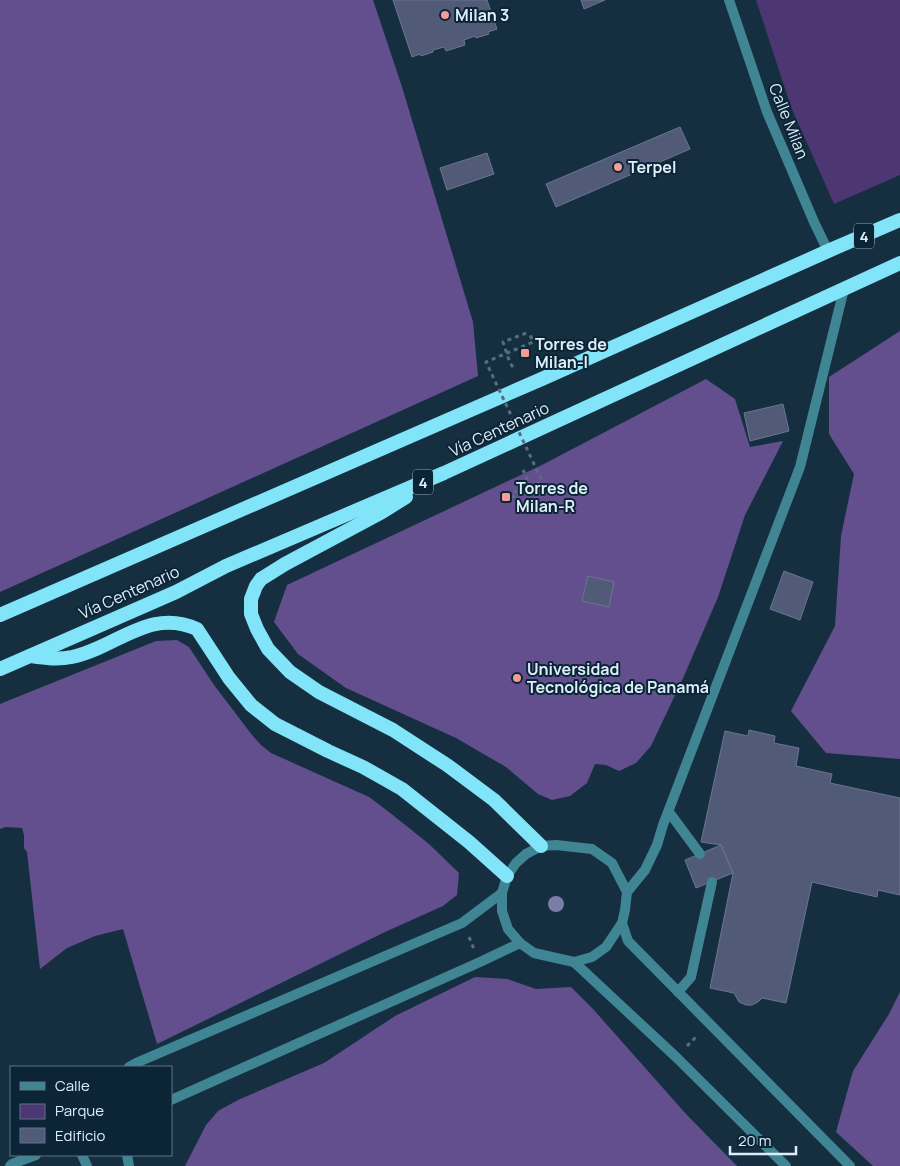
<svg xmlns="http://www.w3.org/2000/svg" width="900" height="1166" viewBox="0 0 900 1166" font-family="Manrope,sans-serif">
<rect width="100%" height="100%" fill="#152f41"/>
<polygon fill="#4c3772" points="756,0 900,0 900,175 834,204 791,107"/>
<g fill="#644f8e">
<polygon points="0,0 373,0 402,87 473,322 478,376 0,592"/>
<polygon points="900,331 900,759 826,753 791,711 835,626 841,536 854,474 829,434 829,377"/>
<polygon points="706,379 735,399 750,447 783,441 745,515 718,597 684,676 651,746 636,763 619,771 606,765 595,764 587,783 570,796 552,800 538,794 506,767 456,738 346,688 298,654 274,622 287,585 542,465"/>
<polygon points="177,640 189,647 214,685 252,735 261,745 271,753 369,797 389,812 429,844 459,873 457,895 443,906 385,932 157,1044 123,929 95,936 67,948 40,969 27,852 24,848 24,835 22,828 6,827 0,829 0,704 156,641"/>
<polygon points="475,977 507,979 536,989 571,987 593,1009 686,1114 737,1166 185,1166 206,1125 218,1111 238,1100 324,1063 395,1016"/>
<polygon points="900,992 900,1166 873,1166 836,1132 853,1071 889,1014"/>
</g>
<g fill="#515a76" stroke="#6b7592">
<polygon points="393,0 487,0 497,29 488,32 489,34 476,38 475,36 464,40 465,45 446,51 444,47 433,50 433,52 421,56 420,54 412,57"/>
<polygon points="581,0 605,0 584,9"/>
<polygon points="680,127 690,149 556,207 546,184"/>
<polygon points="487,153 494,174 447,190 440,168"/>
<polygon points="783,404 789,431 750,441 744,413"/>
<polygon points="784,571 813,582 800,620 770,609"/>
<polygon points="588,576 614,582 609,607 582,601"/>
<polygon points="749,730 775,736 774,743 799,748 796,766 832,774 830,783 900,798 900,895 878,890 877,897 812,882 786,1003 762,998 758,1002 752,1005 746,1005 739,1002 734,993 710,988 733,873 721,845 701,842 725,731 748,736"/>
<polygon points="721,845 733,873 696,888 685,860"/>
</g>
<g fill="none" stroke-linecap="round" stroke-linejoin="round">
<g stroke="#576e7e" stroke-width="3" stroke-dasharray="4 4" stroke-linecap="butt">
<polyline points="513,367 510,363 503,342 529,332"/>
<polyline points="517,506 536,498 523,470"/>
<polyline points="469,937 474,949"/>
<polyline points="687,1046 698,1035"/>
</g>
<g stroke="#408593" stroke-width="10">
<polyline points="669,812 700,854"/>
<polyline points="622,923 628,941 850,1166"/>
<polyline points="574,962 676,1057 786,1166"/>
<polyline points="678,992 691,977 712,882"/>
<polyline points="129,1067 136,1063 462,923 502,893"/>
<polyline points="171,1100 480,962 520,943"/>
<polyline points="82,1155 87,1166"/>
<polyline points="127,1155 129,1166"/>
<polyline points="10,1166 12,1164 36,1155"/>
</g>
<g stroke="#408593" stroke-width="10">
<polyline points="729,0 767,112 814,222 828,251"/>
<polygon points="556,845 592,849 612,863 627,892 625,910 622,923 606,947 592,957 574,962 534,953 520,943 508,929 502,911 502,893 507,876 516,863 526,854 541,846"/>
<polyline points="627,892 645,870 657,845 663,825 800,467 844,289"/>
</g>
<g stroke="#81e4f8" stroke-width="14">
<polyline points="406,497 382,512 285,564 261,579 256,586 251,599 251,614 257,629 268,649 290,672 319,692 393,730 447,765 494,800 541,846"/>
<polyline points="0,615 544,378 828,251 900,220"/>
<path d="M30 656C44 658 57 660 72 657 116 648 149 607 197 629L229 678 251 705 275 724 328 751 363 767 402 789 469 842 507 876"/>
<polyline points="0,669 176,592 226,566 444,473 900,263"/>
</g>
<polyline stroke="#576e7e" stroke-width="3" stroke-dasharray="4 4" stroke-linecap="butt" points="517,506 512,493 542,481 486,362 533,342 529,332"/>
</g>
<circle fill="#7b7ea5" cx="556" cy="904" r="8"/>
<g fill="#f59b98" stroke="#0b2537" stroke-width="2">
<circle cx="445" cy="15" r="5"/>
<circle cx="618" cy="167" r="5"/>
<rect x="520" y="348" width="10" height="10" rx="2.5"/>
<rect x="501" y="492" width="10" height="10" rx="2.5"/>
<circle cx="517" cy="678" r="5"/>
</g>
<g text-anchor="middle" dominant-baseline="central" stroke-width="4" stroke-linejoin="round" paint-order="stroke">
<g fill="#0b2537" stroke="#9eb1bf" stroke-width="1">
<rect x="854" y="223.5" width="20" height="25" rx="4"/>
<rect x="413" y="469.5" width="20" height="25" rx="4"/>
</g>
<g font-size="15" font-weight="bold" fill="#ddedf9">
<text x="864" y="236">4</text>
<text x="423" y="482">4</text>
</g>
<g font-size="16" font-weight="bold" fill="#ddedf9" stroke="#0b2537" text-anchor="start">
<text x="455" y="15">Milan 3</text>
<text x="628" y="167">Terpel</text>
<text x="535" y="344">Torres de<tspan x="535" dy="18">Milan-I</tspan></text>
<text x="516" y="488">Torres de<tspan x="516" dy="18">Milan-R</tspan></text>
<text x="527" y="669">Universidad<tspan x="527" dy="18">Tecnológica de Panamá</tspan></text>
</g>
<g font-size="16" fill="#ddedf9" stroke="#0b2537">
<text transform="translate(789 121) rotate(68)">Calle Milan</text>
<text transform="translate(499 429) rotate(-25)">Vía Centenario</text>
<text transform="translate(129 592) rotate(-24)">Vía Centenario</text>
</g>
</g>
<rect x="10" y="1066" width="162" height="90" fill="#0b2537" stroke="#5f7585"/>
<rect x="20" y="1082" width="25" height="8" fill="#408593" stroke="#5f7585"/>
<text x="55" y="1091" font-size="15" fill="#ddedf9">Calle</text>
<rect x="20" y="1104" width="25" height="15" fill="#4c3772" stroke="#5f7585"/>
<text x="55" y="1116" font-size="15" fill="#ddedf9">Parque</text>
<rect x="20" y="1128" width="25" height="15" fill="#515a76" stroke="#5f7585"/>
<text x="55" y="1141" font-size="15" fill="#ddedf9">Edificio</text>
<path d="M730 1146v8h66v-8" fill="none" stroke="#ddedf9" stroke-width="2.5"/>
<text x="738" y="1146" font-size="15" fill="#ddedf9" stroke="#0b2537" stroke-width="4" paint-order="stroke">20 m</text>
</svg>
